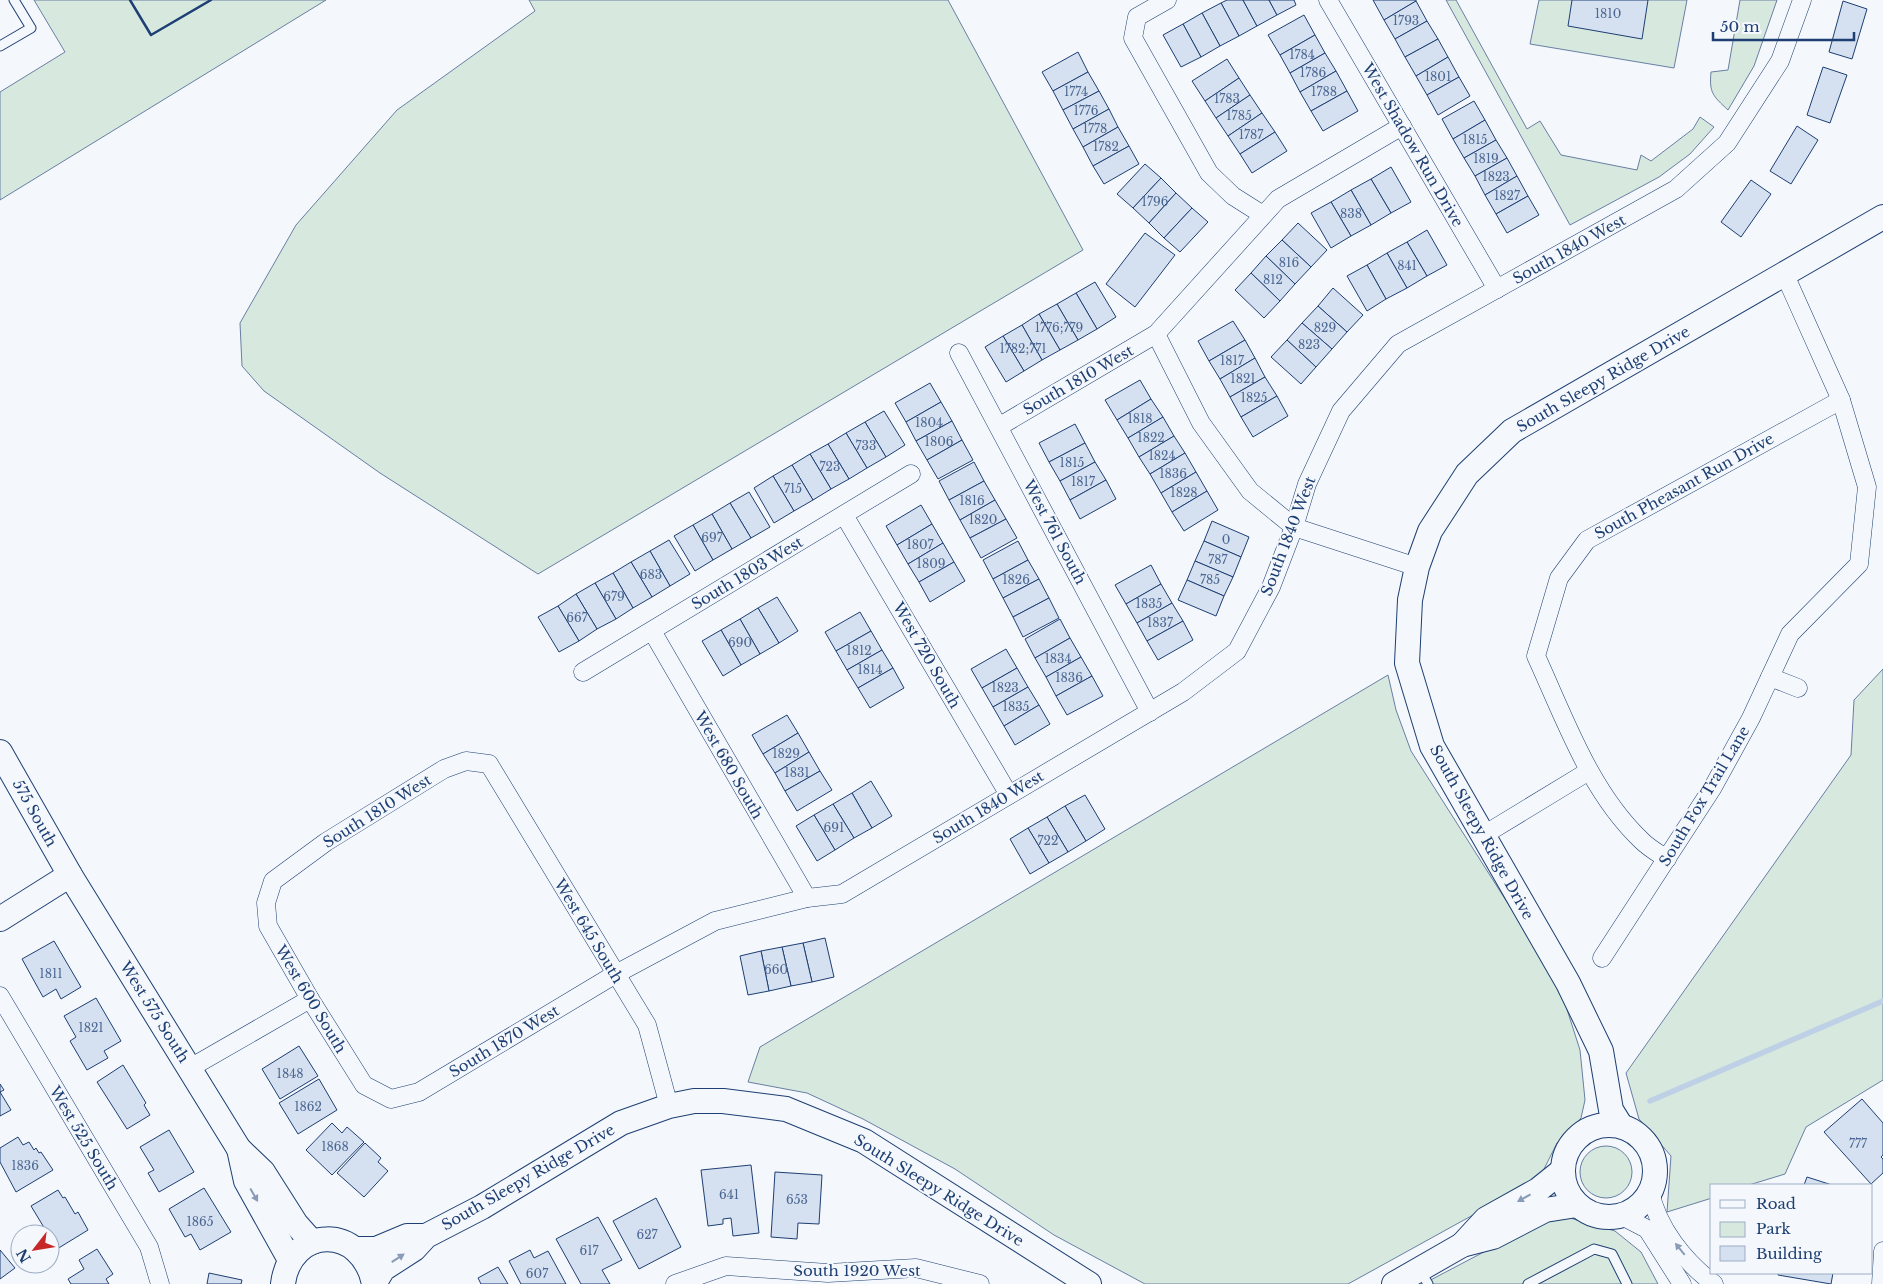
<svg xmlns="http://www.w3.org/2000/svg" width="1883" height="1284" viewBox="0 0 1883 1284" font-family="'Libre Baskerville',serif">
<rect width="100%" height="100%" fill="#f4f7fb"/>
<g fill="#d7e8df" stroke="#687fa3">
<polygon points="34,0 326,0 0,200 0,92 65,52"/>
<polygon points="529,0 948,0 1083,250 538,574 380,473 264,391 242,366 240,323 296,225 397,110 535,11"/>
<polygon points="1446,0 1456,0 1527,129 1540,121 1561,155 1637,170 1641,155 1651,161 1693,129 1700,117 1714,127 1690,154 1659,177 1570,225"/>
<polygon points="1539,0 1687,0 1674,68 1530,44"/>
<path d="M1740 0H1777L1754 66 1728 110C1713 96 1709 93 1711 72L1728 70Z"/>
<polygon points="1883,669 1883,1080 1806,1127 1785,1174 1749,1185 1712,1185 1712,1198 1667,1212 1671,1156 1639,1119 1626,1073 1851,755 1854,700"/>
<polygon points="1388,675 1396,710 1411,751 1526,932 1563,997 1580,1050 1585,1100 1581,1118 1557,1143 1543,1171 1531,1183 1348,1284 1145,1284 1054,1235 955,1169 863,1119 807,1093 748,1082 760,1047"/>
<circle cx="1606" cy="1172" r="26"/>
<polygon points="1556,1214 1615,1231 1641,1252 1658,1284 1423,1284"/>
</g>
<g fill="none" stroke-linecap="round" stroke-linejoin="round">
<polyline stroke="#bed0e5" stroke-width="5.5" points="1650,1101 1883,1001"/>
</g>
<g fill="#d5e0f0" stroke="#1d3f73">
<polygon points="1227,0 1243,0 1257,26 1239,36 1221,3"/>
<polygon points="1243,0 1269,0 1277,15 1257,26"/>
<polygon points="1269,0 1294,0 1296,5 1277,15"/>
<polygon points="1373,0 1416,0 1416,1 1384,20"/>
<polygon points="1572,0 1648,0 1642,39 1568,26"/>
<polygon points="1416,1 1427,21 1395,39 1384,20"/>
<polygon points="1843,1 1867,9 1852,59 1829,52"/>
<polygon points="1221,3 1239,36 1220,46 1202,13"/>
<polygon points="1202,13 1220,46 1201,57 1183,24"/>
<polygon points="1304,15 1315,35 1280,55 1268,35"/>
<polygon points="1427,21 1438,39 1405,57 1395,39"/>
<polygon points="1183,24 1201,57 1181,67 1163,35"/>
<polygon points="1315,35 1325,53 1290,73 1280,55"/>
<polygon points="1438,39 1448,57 1416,76 1405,57"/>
<polygon points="1078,52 1088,72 1053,91 1042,72"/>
<polygon points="1325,53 1336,71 1300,92 1290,73"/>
<polygon points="1448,57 1459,77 1427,95 1416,76"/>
<polygon points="1227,59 1239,78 1205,101 1192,81"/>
<polygon points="1823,67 1847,75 1830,123 1807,115"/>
<polygon points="1336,71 1347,91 1311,111 1300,92"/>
<polygon points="1088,72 1099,91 1063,110 1053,91"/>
<polygon points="1459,77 1470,96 1438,115 1427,95"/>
<polygon points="1239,78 1250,95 1216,118 1205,101"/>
<polygon points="1099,91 1109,109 1073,129 1063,110"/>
<polygon points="1347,91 1358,111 1323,131 1311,111"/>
<polygon points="1250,95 1262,113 1228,136 1216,118"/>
<polygon points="1474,101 1485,120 1453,139 1442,119"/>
<polygon points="1109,109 1118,127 1083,147 1073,129"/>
<polygon points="1262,113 1275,132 1240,154 1228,136"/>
<polygon points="1485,120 1496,140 1464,158 1453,139"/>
<polygon points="1797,126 1818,140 1791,184 1770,171"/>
<polygon points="1118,127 1129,146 1093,166 1083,147"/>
<polygon points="1275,132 1287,151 1252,173 1240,154"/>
<polygon points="1496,140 1507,158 1475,176 1464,158"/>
<polygon points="1129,146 1139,164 1104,184 1093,166"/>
<polygon points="1507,158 1517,176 1485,195 1475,176"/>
<polygon points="1145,164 1161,178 1133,208 1117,194"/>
<polygon points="1391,167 1411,202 1391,213 1371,179"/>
<polygon points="1517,176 1528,196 1496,214 1485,195"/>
<polygon points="1161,178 1176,193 1149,223 1133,208"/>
<polygon points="1371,179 1391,213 1371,225 1351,190"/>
<polygon points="1751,180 1771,194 1741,237 1721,222"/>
<polygon points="1351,190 1371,225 1351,236 1331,202"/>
<polygon points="1176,193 1192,208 1164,238 1149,223"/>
<polygon points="1528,196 1539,215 1507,233 1496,214"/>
<polygon points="1331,202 1351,236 1331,248 1311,213"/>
<polygon points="1192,208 1208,222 1180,252 1164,238"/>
<polygon points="1298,223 1327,250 1311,267 1282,240"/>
<polygon points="1427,230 1447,265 1427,276 1407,242"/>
<polygon points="1145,233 1175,255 1135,307 1106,284"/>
<polygon points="1282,240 1311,267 1295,284 1266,256"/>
<polygon points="1407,242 1427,276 1407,288 1387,253"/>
<polygon points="1387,253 1407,288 1386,299 1367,265"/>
<polygon points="1266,256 1295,284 1280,301 1251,273"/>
<polygon points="1367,265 1386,299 1367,311 1347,276"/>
<polygon points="1251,273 1280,301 1264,318 1235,290"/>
<polygon points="1095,282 1116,317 1097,329 1076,293"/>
<polygon points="1333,288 1363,315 1347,332 1318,306"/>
<polygon points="1076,293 1097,329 1078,340 1057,304"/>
<polygon points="1057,304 1078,340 1060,350 1039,314"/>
<polygon points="1318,306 1347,332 1332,349 1302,323"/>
<polygon points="1039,314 1060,350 1042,360 1022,325"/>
<polygon points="1233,321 1245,340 1209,361 1198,341"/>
<polygon points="1302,323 1332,349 1316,367 1287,340"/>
<polygon points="1022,325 1042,360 1024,371 1003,336"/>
<polygon points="1003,336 1024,371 1006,382 985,347"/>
<polygon points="1245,340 1255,358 1220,379 1209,361"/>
<polygon points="1287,340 1316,367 1301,384 1271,357"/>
<polygon points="1255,358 1265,377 1230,397 1220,379"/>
<polygon points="1265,377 1277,396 1241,417 1230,397"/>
<polygon points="1140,380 1151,399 1117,420 1105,400"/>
<polygon points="930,383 941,402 906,422 895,403"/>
<polygon points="1277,396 1288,416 1253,437 1241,417"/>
<polygon points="1151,399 1163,417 1128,438 1117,420"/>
<polygon points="941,402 952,421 916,441 906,422"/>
<polygon points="884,411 905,445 886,457 865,422"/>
<polygon points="1163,417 1174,436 1139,457 1128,438"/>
<polygon points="952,421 962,440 927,460 916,441"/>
<polygon points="865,422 886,457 867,468 846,433"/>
<polygon points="1075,424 1085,443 1049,462 1039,443"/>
<polygon points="846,433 867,468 849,479 828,444"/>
<polygon points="1174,436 1185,453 1150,474 1139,457"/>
<polygon points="962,440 973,460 938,479 927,460"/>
<polygon points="1085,443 1095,462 1060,481 1049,462"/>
<polygon points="828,444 849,479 831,489 810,454"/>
<polygon points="1185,453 1196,472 1161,493 1150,474"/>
<polygon points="810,454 831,489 813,500 792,465"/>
<polygon points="974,462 984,481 949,500 939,481"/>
<polygon points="1095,462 1106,480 1070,500 1060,481"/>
<polygon points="792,465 813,500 794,511 773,476"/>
<polygon points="1196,472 1207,491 1172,512 1161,493"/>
<polygon points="773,476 794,511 774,523 754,488"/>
<polygon points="1106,480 1116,499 1080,519 1070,500"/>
<polygon points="984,481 995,500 960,520 949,500"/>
<polygon points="1207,491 1218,510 1184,531 1172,512"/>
<polygon points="749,492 770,527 751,538 730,503"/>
<polygon points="995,500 1006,519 970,538 960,520"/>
<polygon points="730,503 751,538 732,549 712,514"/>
<polygon points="921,505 932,524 897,545 886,526"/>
<polygon points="712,514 732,549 713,560 693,525"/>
<polygon points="1006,519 1017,538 981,558 970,538"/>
<polygon points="1212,521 1249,537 1241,557 1204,541"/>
<polygon points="932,524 943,543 908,564 897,545"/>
<polygon points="693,525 713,560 695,571 674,536"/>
<polygon points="669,540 690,574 670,586 650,551"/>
<polygon points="1018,541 1028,560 993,579 983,560"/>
<polygon points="1204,541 1241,557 1233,577 1195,561"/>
<polygon points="943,543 954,562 919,582 908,564"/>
<polygon points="650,551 670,586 652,597 631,562"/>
<polygon points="1028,560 1039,579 1003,598 993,579"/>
<polygon points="1195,561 1233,577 1224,596 1187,580"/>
<polygon points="631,562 652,597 633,608 613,573"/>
<polygon points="954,562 965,581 930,602 919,582"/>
<polygon points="1151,565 1161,584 1126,604 1115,585"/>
<polygon points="613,573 633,608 616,619 595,583"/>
<polygon points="1039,579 1049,598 1013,617 1003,598"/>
<polygon points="1187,580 1224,596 1216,616 1178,600"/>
<polygon points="595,583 616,619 597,629 576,594"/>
<polygon points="1161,584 1172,603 1137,623 1126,604"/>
<polygon points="576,594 597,629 579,641 558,606"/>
<polygon points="777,597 798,631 779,643 758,608"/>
<polygon points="1049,598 1059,618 1023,637 1013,617"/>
<polygon points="1172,603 1183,621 1147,641 1137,623"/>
<polygon points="558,606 579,641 559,652 538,617"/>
<polygon points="758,608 779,643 760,654 740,619"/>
<polygon points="860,612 871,631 836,651 825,632"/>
<polygon points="740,619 760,654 741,665 721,630"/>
<polygon points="1060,619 1070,638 1035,658 1025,639"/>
<polygon points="1183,621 1193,640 1158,660 1147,641"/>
<polygon points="721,630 741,665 723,676 702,641"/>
<polygon points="871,631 882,650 847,670 836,651"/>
<polygon points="1070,638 1081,657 1046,677 1035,658"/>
<polygon points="1006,649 1017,668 982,688 971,669"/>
<polygon points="882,650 893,668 858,688 847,670"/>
<polygon points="1081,657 1092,676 1056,696 1046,677"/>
<polygon points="893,668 904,688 870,708 858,688"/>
<polygon points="1017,668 1028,687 993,707 982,688"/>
<polygon points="1092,676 1103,696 1067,715 1056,696"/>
<polygon points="1028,687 1039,705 1004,726 993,707"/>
<polygon points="1039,705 1050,724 1015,745 1004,726"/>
<polygon points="787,715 798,733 763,754 752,735"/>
<polygon points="798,733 809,752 775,773 763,754"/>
<polygon points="809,752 820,771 785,791 775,773"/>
<polygon points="820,771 832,790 797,811 785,791"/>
<polygon points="871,781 892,816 872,828 852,793"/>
<polygon points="852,793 872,828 854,838 833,804"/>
<polygon points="1085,795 1105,829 1086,841 1065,806"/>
<polygon points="833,804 854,838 835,850 814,815"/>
<polygon points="1065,806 1086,841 1068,852 1047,817"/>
<polygon points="814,815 835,850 817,861 796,826"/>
<polygon points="1047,817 1068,852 1049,863 1028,828"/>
<polygon points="1028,828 1049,863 1030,874 1010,839"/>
<polygon points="825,938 834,977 812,982 803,943"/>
<polygon points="54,941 81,987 61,999 56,989 43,997 22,959"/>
<polygon points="803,943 812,982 791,986 782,947"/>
<polygon points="782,947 791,986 769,991 761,951"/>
<polygon points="761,951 769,991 748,995 740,956"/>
<polygon points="96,998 121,1041 104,1051 108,1058 87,1070 70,1041 76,1037 64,1016"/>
<polygon points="299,1046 318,1076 280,1099 262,1069"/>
<polygon points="123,1065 146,1103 144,1105 150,1115 127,1129 97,1082"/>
<polygon points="319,1079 337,1110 298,1134 279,1103"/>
<polygon points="0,1084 4,1090 0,1092 11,1110 0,1116"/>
<polygon points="1862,1099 1883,1123 1883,1155 1881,1157 1883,1159 1883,1173 1871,1184 1824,1132"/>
<polygon points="332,1123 342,1133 347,1127 364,1142 332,1175 306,1150"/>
<polygon points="169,1130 194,1172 159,1192 148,1173 154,1170 140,1147"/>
<polygon points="18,1137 23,1145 29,1142 34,1150 36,1148 39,1153 41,1152 53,1170 16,1192 0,1162 0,1148"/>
<polygon points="365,1143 381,1158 378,1162 388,1171 364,1197 337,1173"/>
<polygon points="751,1165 759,1233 733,1236 731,1218 723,1219 723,1224 708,1226 701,1170"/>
<polygon points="775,1172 822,1175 819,1224 798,1223 797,1239 771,1237"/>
<polygon points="1807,1177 1832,1185 1804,1185"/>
<polygon points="204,1188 231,1232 200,1250 191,1234 185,1237 169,1209"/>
<polygon points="58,1190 63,1198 65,1197 75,1214 78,1212 88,1230 57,1249 31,1206"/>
<polygon points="656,1198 681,1247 639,1269 613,1221"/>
<polygon points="598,1217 622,1260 602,1270 610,1284 581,1284 556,1239"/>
<polygon points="97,1249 113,1274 106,1279 109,1284 71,1284 68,1279 84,1269 79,1260"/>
<polygon points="0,1250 15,1268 0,1279"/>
<polygon points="530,1250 534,1258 548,1251 566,1284 521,1284 509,1261"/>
<polygon points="498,1267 508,1284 481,1284 478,1278"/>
<polygon points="209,1273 242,1280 241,1284 207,1284"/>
<polygon points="1778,1273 1833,1273 1831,1284 1778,1275"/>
</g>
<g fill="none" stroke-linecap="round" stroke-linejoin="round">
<g stroke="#1d3f73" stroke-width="11">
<g id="lane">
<polyline points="0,46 31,28 14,0"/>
<polyline points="1420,1270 1428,1284"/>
<polyline points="1528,1284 1594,1249 1612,1254 1627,1284"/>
</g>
</g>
<g stroke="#1d3f73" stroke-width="19">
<g id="street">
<polyline points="1167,0 1137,17 1133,38 1209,173 1233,196 1263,215"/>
<polyline points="1328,0 1497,289"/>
<polyline points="1156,334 1201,423 1250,491 1294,527 1417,567"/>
<polyline points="959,353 1150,712"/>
<polyline points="1000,426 1156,334 1278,199 1402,126"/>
<polyline points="844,515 1009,795"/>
<polyline points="652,631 807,898"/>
<polyline points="583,672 911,474"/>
<polyline points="1770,677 1798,688"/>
<polyline points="1482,836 1589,771"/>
<path d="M1667 859C1658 853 1649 848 1642 841 1590 792 1565 719 1536 656L1559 578 1587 540 1841 400"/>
<polyline points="1602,958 1713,787 1751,718 1790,634 1859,564 1867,487 1841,400 1785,275"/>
<polyline points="0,996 149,1247 160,1284"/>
<polyline points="190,1068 310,999"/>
<polyline points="669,1106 647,1025 489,764 466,761 444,769 326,842 273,881 266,903 268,926 310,999 364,1085 391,1099 419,1092 614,975 715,921 807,898 842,894 1183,692 1237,651 1271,587 1294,527 1307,484 1341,411 1398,344 1676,189 1727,143 1780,61 1802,0"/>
<path d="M1650 1191C1657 1228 1685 1262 1714 1284"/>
<polyline points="1622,1216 1647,1229 1682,1284"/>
<polyline points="675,1284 726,1266 828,1273 916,1268 980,1284"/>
<polyline points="1881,1284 1883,1251"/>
</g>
</g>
<g stroke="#1d3f73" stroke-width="26">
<g id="secondary">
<polyline points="0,752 70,875 239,1149 263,1172 296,1224 312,1242"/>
<polyline points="0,919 70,875"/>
<circle cx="1609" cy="1171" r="46"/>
<polyline points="1621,1126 1611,1110 1601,1051 1568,983 1432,746 1407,663 1410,600 1417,567 1430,531 1467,474 1512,431 1883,217"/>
<polyline points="239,1149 246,1181 290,1260"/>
<polyline points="1462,1245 1486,1219 1538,1190 1563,1170"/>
<polyline points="356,1249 376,1249 407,1236 424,1236"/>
<path d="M283 1284C290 1226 362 1223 374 1284"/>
<polyline points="374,1284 383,1269 414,1249 426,1236 482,1207 621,1123 669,1106 694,1101 723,1101 786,1109 864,1141 1089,1284"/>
<polyline points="1394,1284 1462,1245 1493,1237 1545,1210 1577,1205"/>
</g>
</g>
<use href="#lane" stroke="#f4f7fb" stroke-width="9"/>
<use href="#street" stroke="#f4f7fb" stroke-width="18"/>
<use href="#secondary" stroke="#f4f7fb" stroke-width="24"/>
<polyline stroke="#1d3f73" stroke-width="2.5" points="130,0 151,35 211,0"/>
</g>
<defs><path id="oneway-solid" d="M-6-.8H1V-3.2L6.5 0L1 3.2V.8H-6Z" transform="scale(1.25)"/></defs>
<g fill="#889bb7">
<use href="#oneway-solid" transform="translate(254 1195) rotate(60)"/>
<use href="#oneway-solid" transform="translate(1524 1198) rotate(151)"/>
<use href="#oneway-solid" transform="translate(1680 1249) rotate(-129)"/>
<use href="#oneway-solid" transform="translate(398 1258) rotate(-33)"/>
</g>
<g text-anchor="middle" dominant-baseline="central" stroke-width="4" stroke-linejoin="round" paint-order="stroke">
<g font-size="12" fill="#4b6792">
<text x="1608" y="13">1810</text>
<text x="1406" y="20">1793</text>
<text x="1302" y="54">1784</text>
<text x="1313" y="72">1786</text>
<text x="1438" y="76">1801</text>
<text x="1076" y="91">1774</text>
<text x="1324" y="91">1788</text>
<text x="1227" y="98">1783</text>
<text x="1086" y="110">1776</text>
<text x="1239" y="115">1785</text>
<text x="1095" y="128">1778</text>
<text x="1251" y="134">1787</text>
<text x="1475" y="139">1815</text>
<text x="1106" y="146">1782</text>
<text x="1486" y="158">1819</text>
<text x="1496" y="176">1823</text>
<text x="1507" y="195">1827</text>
<text x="1155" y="201">1796</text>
<text x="1351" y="213">838</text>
<text x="1289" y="262">816</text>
<text x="1407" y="265">841</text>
<text x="1273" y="279">812</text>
<text x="1059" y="327">1776;779</text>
<text x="1325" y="327">829</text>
<text x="1309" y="344">823</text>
<text x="1023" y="348">1782;771</text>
<text x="1232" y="360">1817</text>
<text x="1243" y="378">1821</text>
<text x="1254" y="397">1825</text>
<text x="1140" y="418">1818</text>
<text x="929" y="422">1804</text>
<text x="1151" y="437">1822</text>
<text x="939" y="441">1806</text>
<text x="866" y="445">733</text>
<text x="1162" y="455">1824</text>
<text x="1072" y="462">1815</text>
<text x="830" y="466">723</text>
<text x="1173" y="473">1836</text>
<text x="1083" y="481">1817</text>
<text x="793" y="488">715</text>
<text x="1184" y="492">1828</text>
<text x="972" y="500">1816</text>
<text x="983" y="519">1820</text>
<text x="712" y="537">697</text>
<text x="1226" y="539">0</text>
<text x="920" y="544">1807</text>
<text x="1218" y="559">787</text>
<text x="931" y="563">1809</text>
<text x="651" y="574">683</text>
<text x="1016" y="579">1826</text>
<text x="1210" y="579">785</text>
<text x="614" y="596">679</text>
<text x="1149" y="603">1835</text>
<text x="577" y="617">667</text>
<text x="1160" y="622">1837</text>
<text x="740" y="642">690</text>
<text x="859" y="650">1812</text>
<text x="1058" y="658">1834</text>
<text x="870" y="669">1814</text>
<text x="1069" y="677">1836</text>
<text x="1005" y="687">1823</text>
<text x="1016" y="706">1835</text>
<text x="786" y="753">1829</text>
<text x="797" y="772">1831</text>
<text x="834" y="827">691</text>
<text x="1048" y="840">722</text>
<text x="776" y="969">660</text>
<text x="51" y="973">1811</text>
<text x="91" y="1027">1821</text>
<text x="290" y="1073">1848</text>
<text x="308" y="1106">1862</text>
<text x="1858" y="1143">777</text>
<text x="335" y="1146">1868</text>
<text x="25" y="1165">1836</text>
<text x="729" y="1194">641</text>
<text x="797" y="1199">653</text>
<text x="200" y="1221">1865</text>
<text x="647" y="1234">627</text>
<text x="589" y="1250">617</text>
<text x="537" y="1273">607</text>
</g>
<g font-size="15" fill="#1d3f73" stroke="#f4f7fb">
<text transform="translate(1413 145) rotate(60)">West Shadow Run Drive</text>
<text transform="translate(1569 249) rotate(-29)">South 1840 West</text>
<text transform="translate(1603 379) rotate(-30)">South Sleepy Ridge Drive</text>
<text transform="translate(1078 380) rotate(-30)">South 1810 West</text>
<text transform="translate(1684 486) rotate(-29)">South Pheasant Run Drive</text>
<text transform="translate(1055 532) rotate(62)">West 761 South</text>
<text transform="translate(1288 536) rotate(-69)">South 1840 West</text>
<text transform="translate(747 573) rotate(-31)">South 1803 West</text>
<text transform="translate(927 655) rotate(60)">West 720 South</text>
<text transform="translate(729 765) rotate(60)">West 680 South</text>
<text transform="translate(1704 796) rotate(-59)">South Fox Trail Lane</text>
<text transform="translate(988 807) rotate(-31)">South 1840 West</text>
<text transform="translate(377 811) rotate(-32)">South 1810 West</text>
<text transform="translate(35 813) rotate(61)">575 South</text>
<text transform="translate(1482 832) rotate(61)">South Sleepy Ridge Drive</text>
<text transform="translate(589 931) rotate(59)">West 645 South</text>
<text transform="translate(311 999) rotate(59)">West 600 South</text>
<text transform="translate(155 1012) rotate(58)">West 575 South</text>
<text transform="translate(504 1041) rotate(-31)">South 1870 West</text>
<text transform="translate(84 1138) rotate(59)">West 525 South</text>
<text transform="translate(528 1177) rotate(-30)">South Sleepy Ridge Drive</text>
<text transform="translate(939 1190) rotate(32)">South Sleepy Ridge Drive</text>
<text x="857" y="1270">South 1920 West</text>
</g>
</g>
<rect x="1710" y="1184" width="162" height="90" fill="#f4f7fb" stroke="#9eadc5"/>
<rect x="1720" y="1200" width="25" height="8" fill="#f4f7fb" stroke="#9eadc5"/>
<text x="1756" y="1209" font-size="15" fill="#1d3f73">Road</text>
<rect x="1720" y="1222" width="25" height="15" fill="#d7e8df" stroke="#9eadc5"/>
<text x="1756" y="1234" font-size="15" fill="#1d3f73">Park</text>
<rect x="1720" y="1246" width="25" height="15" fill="#d5e0f0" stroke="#9eadc5"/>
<text x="1756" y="1259" font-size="15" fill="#1d3f73">Building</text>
<g transform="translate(35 1249) rotate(239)"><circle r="24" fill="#f4f7fb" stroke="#9eadc5"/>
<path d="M0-4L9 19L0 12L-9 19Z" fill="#c62828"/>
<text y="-8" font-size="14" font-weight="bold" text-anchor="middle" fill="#1d3f73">N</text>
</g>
<path d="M1713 32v8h141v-8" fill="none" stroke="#1d3f73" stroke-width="2.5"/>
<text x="1720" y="32" font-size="15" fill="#1d3f73" stroke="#f4f7fb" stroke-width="4" paint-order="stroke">50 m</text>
</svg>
